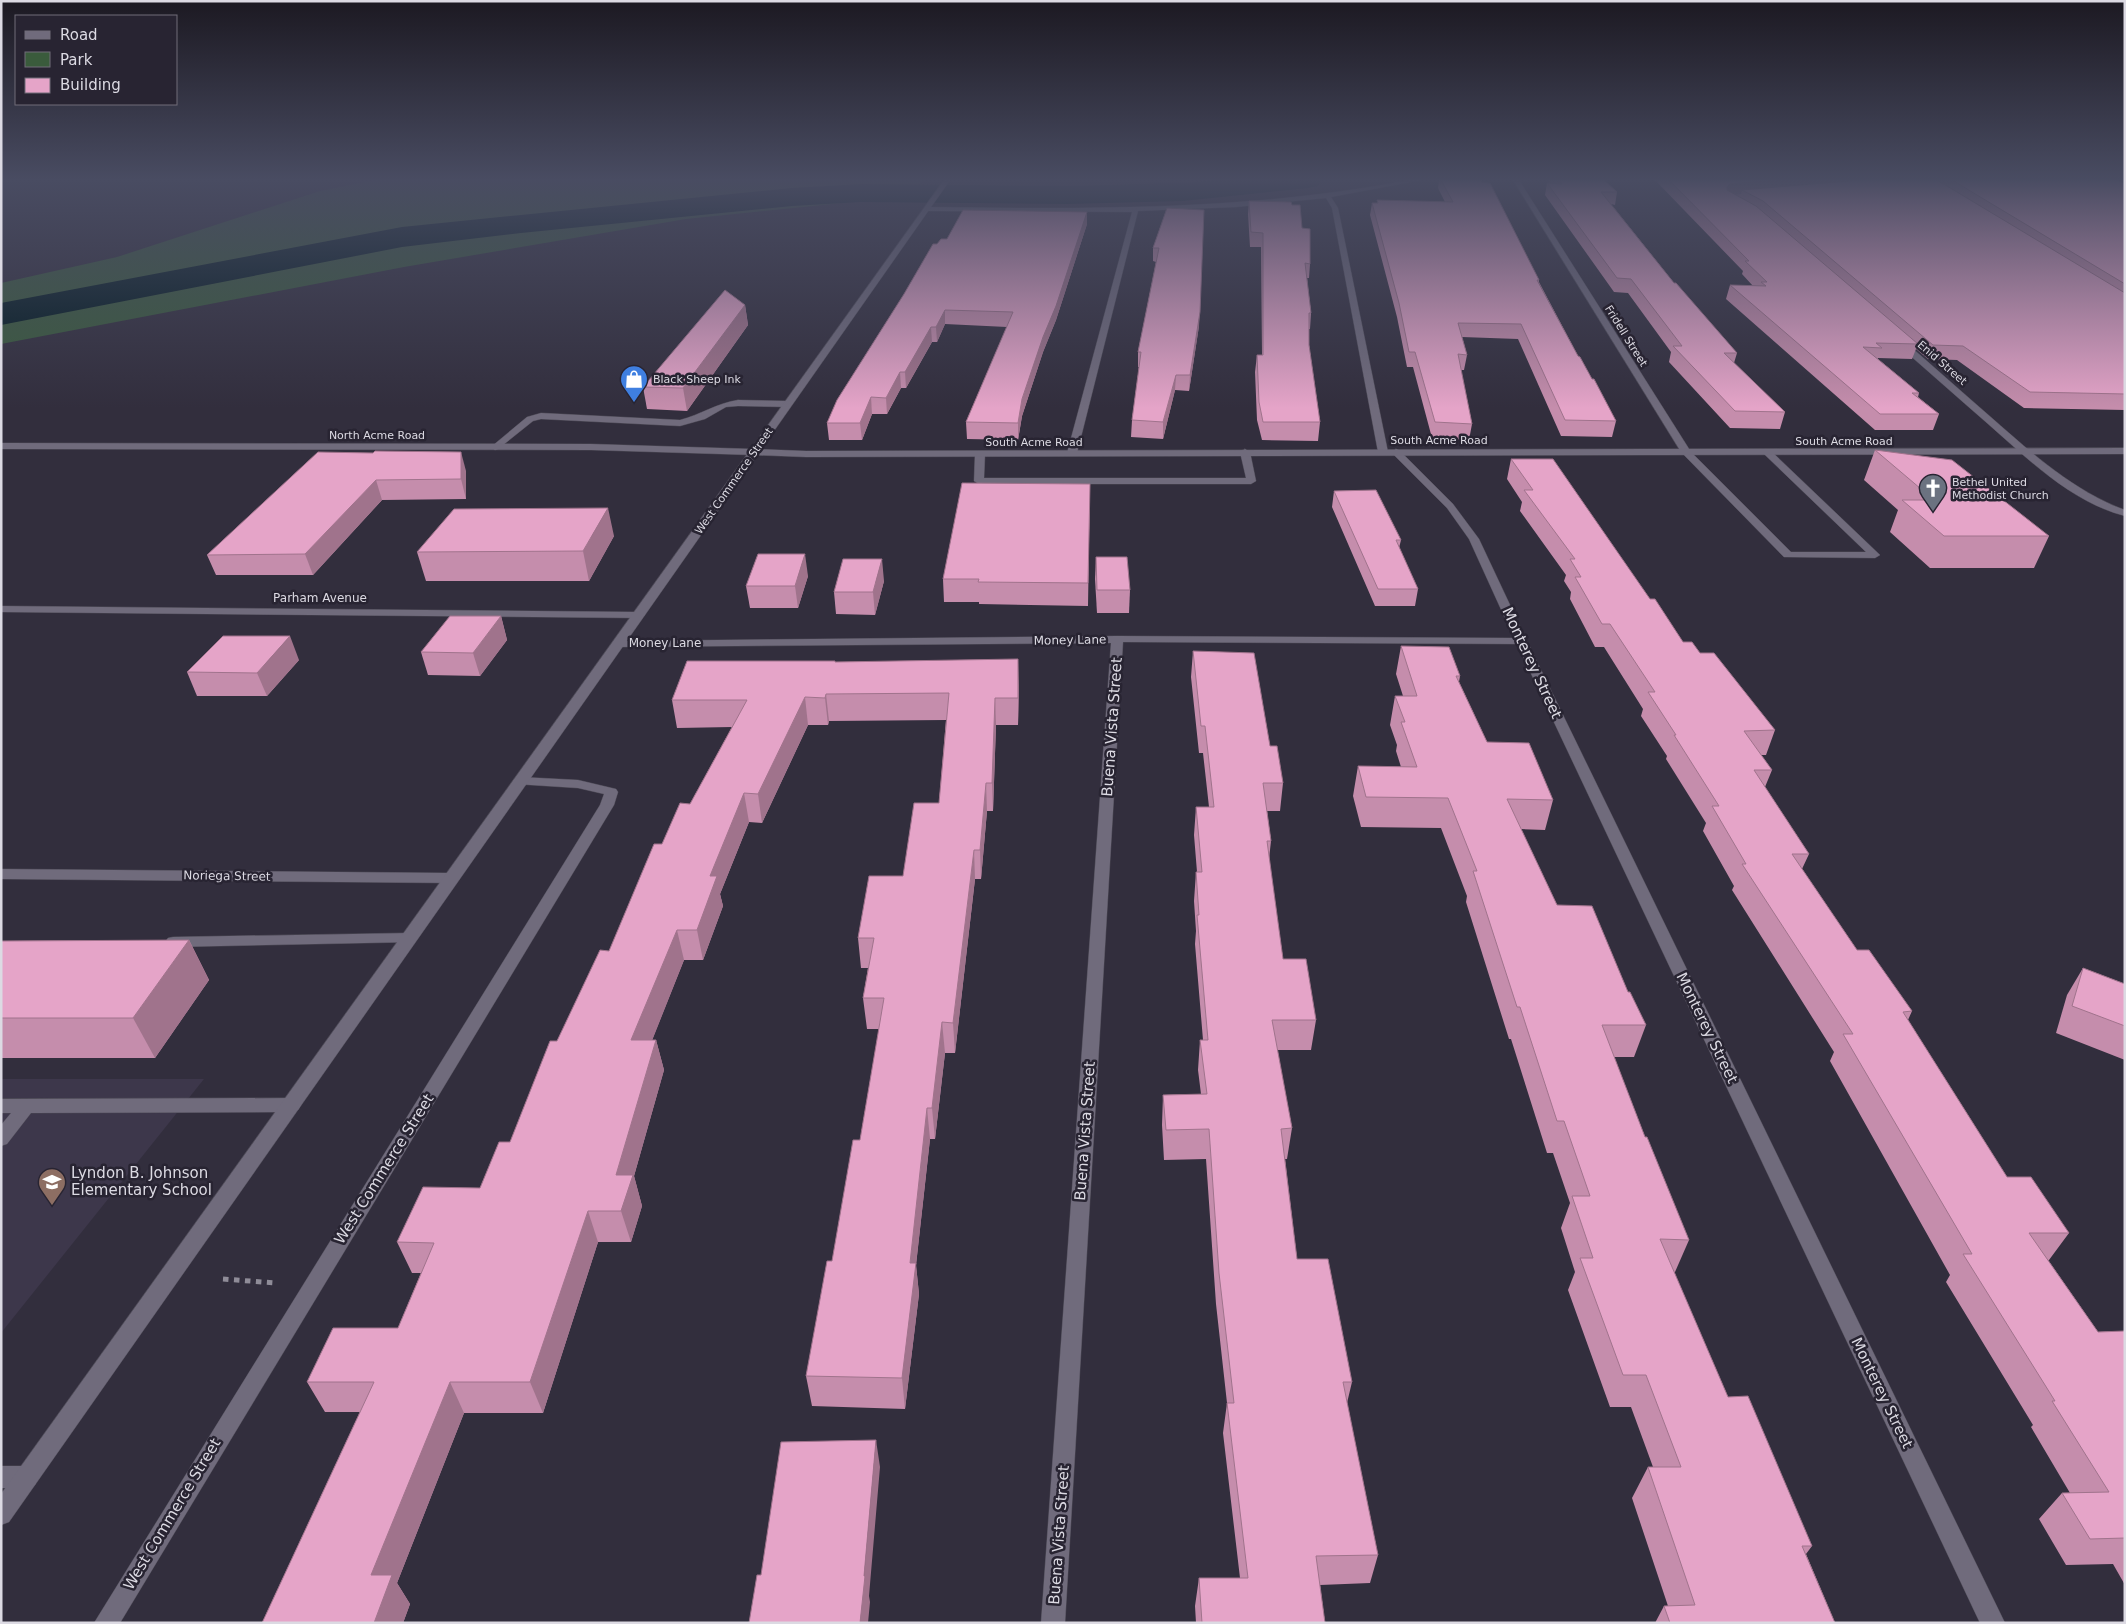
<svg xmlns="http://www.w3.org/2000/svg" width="2126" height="1624" viewBox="0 0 2126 1624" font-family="'DejaVu Sans',sans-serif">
<rect width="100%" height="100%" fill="#322e3d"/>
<polygon fill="#3d374b" points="1,1079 204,1079 1,1333"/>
<polygon fill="#3a5b3c" points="375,180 924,180 901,200 871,200 686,219 404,267 1,344 1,283 117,257 320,191"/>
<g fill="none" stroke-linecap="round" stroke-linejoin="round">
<polygon fill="#001920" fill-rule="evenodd" points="1216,180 1322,180 1318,186 1308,188 1183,201 1068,204 861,202 792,206 521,233 402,247 1,325 1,303 402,227 521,215 792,188 861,184 1068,186 1183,183"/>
<g stroke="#4c4955" stroke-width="1">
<g id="service">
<path d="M738 400 788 401 792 404 788 407 738 406 726 407 705 419 680 426 541 419 533 421 498 449 495 450 491 447 527 417 541 413 680 420C700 415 717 403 738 400Z"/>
<polygon points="1245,449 1250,452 1256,481 1251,484 979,484 974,481 975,454 980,451 985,454 984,478 1246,478 1240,452"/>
<polygon points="1686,449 1689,450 1791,552 1866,552 1764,454 1762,452 1767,449 1770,450 1880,555 1875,558 1784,557 1683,454 1681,452"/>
<polygon points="409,933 414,934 417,938 414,942 173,947 168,946 165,942 168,938 173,937"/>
<polygon points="292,1098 298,1100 301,1105 298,1110 292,1112 31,1113 7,1144 1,1146 1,1125 11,1113 1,1113 1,1099"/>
<polygon points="1,1466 27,1466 35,1469 38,1477 35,1485 27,1488 1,1488"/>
</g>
</g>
<g stroke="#4c4955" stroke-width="1">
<g id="minor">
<path d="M1409 180H1422L1331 197 1338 208 1388 452 1383 455 1378 452 1332 208 1326 198 1236 207 1138 211 1077 453 1072 456 1067 453 1132 212 927 211 924 209 927 207C1089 209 1249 211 1409 180Z"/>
<polygon points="1513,180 1519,180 1691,452 1689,454 1686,455 1681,452"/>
<path d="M1898 341H1904C1934 367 1963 393 1993 419 2034 455 2074 491 2125 510V516C2071 502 2028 459 1987 423 1957 397 1928 371 1898 345Z"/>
<polygon points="1,443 591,444 753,449 758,452 753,455 591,450 1,449"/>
<polygon points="1396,449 1399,450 1453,504 1479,539 1527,641 2005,1623 1980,1623 1517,644 1123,642 1065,1623 1041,1623 1111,643 620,647 614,644 620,641 1117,636 1514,638 1469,539 1447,508 1391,452"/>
<polygon points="1,606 639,612 645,615 639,618 1,612"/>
<polygon points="520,777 578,780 616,789 618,792 614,805 120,1623 94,1623 600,805 604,794 578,788 515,784 513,781"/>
<polygon points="1,869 452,873 457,875 459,878 457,881 452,883 1,879"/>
</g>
</g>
<g stroke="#4c4955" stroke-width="1">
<polygon id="tertiary" points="2125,448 2125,454 806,457 753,455 748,452 753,449 806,451"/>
</g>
<g stroke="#4c4955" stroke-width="1">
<polygon id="secondary" points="944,180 950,180 9,1522 1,1525 1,1494"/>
</g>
<polyline stroke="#8f8c98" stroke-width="5" stroke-dasharray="5.5 5.5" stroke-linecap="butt" points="223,1279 276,1283"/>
<use href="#service" fill="#706b7c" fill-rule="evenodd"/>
<use href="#minor" fill="#706b7c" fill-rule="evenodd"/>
<use href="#tertiary" fill="#706b7c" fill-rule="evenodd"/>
<use href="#secondary" fill="#706b7c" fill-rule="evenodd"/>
</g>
<g fill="#c58dac">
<polygon points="1439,180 1481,180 1539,280 1539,282 1578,356 1616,421 1612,437 1561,436 1518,339 1462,337 1467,355 1464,370 1461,370 1472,424 1469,440 1432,438 1413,367 1407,367 1397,317 1370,215 1372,203 1377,203 1377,200 1445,202 1438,188"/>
<polygon points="1548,180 1604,180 1617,192 1615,205 1611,204 1674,283 1737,353 1734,363 1785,412 1780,429 1730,428 1669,362 1671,352 1628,293 1614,292 1545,195 1547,183 1550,183"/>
<polygon points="1655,180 2117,180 2125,184 2125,410 2024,408 1957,360 1928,359 1916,349 1912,359 1878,358 1878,359 1919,393 1918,397 1939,414 1933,430 1875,430 1726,299 1730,285 1753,286 1742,274 1743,271"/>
<polygon points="1249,201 1292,205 1302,228 1310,264 1309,278 1307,278 1311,313 1310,329 1309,329 1309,345 1320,422 1318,441 1262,440 1257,420 1255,372 1257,355 1262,355 1261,247 1250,247 1248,214"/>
<polygon points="1167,208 1199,326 1189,391 1175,390 1163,439 1131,437 1132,420 1139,367 1138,367 1138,352 1156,262 1153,261 1153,248"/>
<polygon points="1087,224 1056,320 1043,352 1022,416 1018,440 967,439 966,422 1007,327 945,324 937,342 932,342 906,388 901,388 887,414 872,414 862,440 829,440 827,423 937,244 947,239"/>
<polygon points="745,305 748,325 687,411 647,409 643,387"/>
<polygon points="1875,450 2049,536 2034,568 1930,568 1890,532 1898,510 1864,480"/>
<polygon points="318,452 466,471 466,499 382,500 313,575 216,575 207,555"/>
<polygon points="1511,459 1650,599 1683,642 1700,653 1775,730 1766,755 1761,755 1772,770 1765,787 1809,854 1802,869 1857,950 1912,1011 1908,1020 2007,1177 2069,1233 2049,1260 2048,1260 2098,1332 2125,1331 2125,1585 2113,1564 2066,1565 2039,1519 2062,1493 2070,1493 2031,1427 2033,1425 1946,1282 1950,1275 1830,1061 1834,1052 1732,890 1734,886 1703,831 1706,823 1666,759 1667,756 1641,716 1643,709 1604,647 1595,647 1570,599 1571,592 1564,581 1566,575 1520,511 1522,502 1507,479"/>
<polygon points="1090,484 1088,606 979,604 979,602 944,602 943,579"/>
<polygon points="1334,491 1401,540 1399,548 1418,589 1415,606 1375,606 1332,507"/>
<polygon points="614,536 589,581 426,581 417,552"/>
<polygon points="1096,557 1130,590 1129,613 1097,613 1095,579"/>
<polygon points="808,576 798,608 750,608 746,586"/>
<polygon points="884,581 875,615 836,614 834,592"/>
<polygon points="501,616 507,640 480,676 428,675 421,652"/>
<polygon points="1401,646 1460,676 1459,682 1487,742 1553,800 1545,830 1521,829 1557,905 1628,992 1646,1025 1634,1057 1614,1057 1645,1137 1689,1240 1675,1272 1674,1272 1728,1397 1812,1546 1806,1554 1835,1623 1655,1623 1664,1606 1668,1606 1632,1498 1648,1467 1653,1467 1631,1407 1610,1407 1568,1290 1575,1272 1561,1228 1570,1203 1553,1153 1547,1153 1511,1039 1509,1039 1466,902 1467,896 1441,828 1361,827 1353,796 1358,766 1401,767 1396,751 1397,745 1390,725 1395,696 1403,696 1396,674"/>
<polygon points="1193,651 1270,746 1283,783 1280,811 1267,811 1271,841 1269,859 1283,959 1316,1020 1311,1050 1277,1050 1292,1128 1287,1159 1285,1159 1297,1259 1352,1382 1347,1403 1378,1555 1370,1583 1320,1585 1325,1623 1196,1623 1195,1606 1199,1578 1240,1578 1223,1433 1227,1403 1216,1304 1206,1159 1164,1160 1162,1125 1163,1095 1201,1094 1198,1070 1200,1040 1203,1040 1195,944 1196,931 1194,901 1196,872 1197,872 1194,835 1196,807 1209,807 1203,753 1199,753 1191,677"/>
<polygon points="299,660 267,696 197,696 187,672"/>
<polygon points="835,661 835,662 1019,685 1018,725 996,725 993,811 987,811 981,879 975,879 955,1053 945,1053 935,1139 930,1139 916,1265 919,1294 905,1409 812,1406 806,1376 860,1140 879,1029 867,1029 863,998 868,968 861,968 858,938 903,876 939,803 946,720 829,721 828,725 808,725 762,823 749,822 720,894 723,906 703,960 684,960 652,1040 656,1040 664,1070 634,1176 642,1206 631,1242 598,1242 543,1413 464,1413 397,1583 410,1604 403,1623 262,1623 360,1412 325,1412 307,1382 398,1328 421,1273 412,1273 397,1242 480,1188 510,1142 557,1041 609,951 662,844 690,804 732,727 677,728 672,700"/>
<polygon points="189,940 209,980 155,1058 1,1058 1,941"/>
<polygon points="2083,968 2125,984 2125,1060 2056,1033 2067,995"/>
</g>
<g fill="#a0738c">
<polygon points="1779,180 1917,180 1742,190 1741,194 1727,196 1727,187 1730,184"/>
<polygon points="1087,212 1087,224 1056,320 1043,352 1022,416 1018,440 1018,423 1022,399 1043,337"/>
<polygon points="745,305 748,325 687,411 683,388"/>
<polygon points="945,310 945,324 937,342 936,327"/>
<polygon points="1200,312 1199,326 1189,391 1190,375"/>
<polygon points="931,327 932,342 906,388 905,372"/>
<polygon points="900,372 901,388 887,414 886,398"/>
<polygon points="1176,375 1175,390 1163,439 1163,422"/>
<polygon points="871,397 872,414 862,440 860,423"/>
<polygon points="461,452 466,471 466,499 461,479"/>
<polygon points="376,480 382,500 313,575 305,554"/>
<polygon points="608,508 614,536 589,581 583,551"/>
<polygon points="805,554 808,576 798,608 795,586"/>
<polygon points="882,559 884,581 875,615 873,592"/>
<polygon points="501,616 507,640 480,676 473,653"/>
<polygon points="290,636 299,660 267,696 257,673"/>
<polygon points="1018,659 1019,685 1018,725"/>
<polygon points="826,694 829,721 828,725 825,698"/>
<polygon points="805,697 808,725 762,823 758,794"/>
<polygon points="995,698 996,725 993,811 992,783"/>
<polygon points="986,783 987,811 981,879 980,850"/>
<polygon points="744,793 749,822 720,894 723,906 703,960 697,930 710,876"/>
<polygon points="974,850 975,879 955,1053 953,1023"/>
<polygon points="677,930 684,960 640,1071 631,1040"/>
<polygon points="189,940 209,980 155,1058 133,1018"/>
<polygon points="942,1022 945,1053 935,1139 932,1108"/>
<polygon points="656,1040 664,1070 634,1176 642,1206 631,1242 621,1211 616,1175"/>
<polygon points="927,1108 930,1139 916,1265 919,1294 905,1409 902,1378 910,1263"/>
<polygon points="588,1211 598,1242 543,1413 530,1382"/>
<polygon points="450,1382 464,1413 397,1583 410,1604 403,1623 374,1623 371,1575"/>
<polygon points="876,1440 880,1467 869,1596 870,1602 868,1623 860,1623"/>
</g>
<g fill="#e5a4c8" stroke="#a0738c">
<polygon points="1441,180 1481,180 1482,182 1490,183 1539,280 1537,280 1578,356 1580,357 1592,379 1594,379 1616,421 1565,420 1521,324 1458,323 1467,355 1458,354 1472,424 1435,422 1415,352 1409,352 1399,303 1372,203 1378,203 1377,200 1453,202"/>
<polygon points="1559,180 1604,180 1617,192 1601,192 1674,283 1676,283 1737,353 1724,353 1785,412 1735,411 1673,346 1682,346 1631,279 1617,278 1547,183 1562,184"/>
<polygon points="1669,180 1779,180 1730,184 1727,187 1727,190 1756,206 1918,344 1876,343 1882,348 1863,347 1919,393 1912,393 1939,414 1880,414 1730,285 1766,286 1761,282 1767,282 1745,261 1749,261"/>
<polygon points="1859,180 1937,180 2125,293 2125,394 2030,392 1963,346 1933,345 1763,201 1742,190"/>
<polygon points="1952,180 2117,180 2125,184 2125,284"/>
<polygon points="1249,201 1291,202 1292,205 1300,205 1302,228 1310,229 1310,264 1305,263 1311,313 1309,313 1309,345 1320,422 1263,422 1259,402 1257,355 1263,355 1263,233 1251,232"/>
<polygon points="1167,208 1204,210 1200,312 1190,375 1176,375 1163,422 1132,420 1141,352 1138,352 1159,248 1153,248"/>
<polygon points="963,210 1087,212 1056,306 1043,337 1022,399 1018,423 966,422 1013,312 945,310 936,327 931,327 905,372 900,372 886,398 871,397 860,423 827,423 837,400 904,294 933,244 937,244 941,239 947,239"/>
<polygon points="725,290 745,305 683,388 643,387"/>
<polygon points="1875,450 1952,460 2049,536 1944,536 1902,500 1934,500"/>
<polygon points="375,451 461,452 461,479 376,480 305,554 207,555 318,452 373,453"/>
<polygon points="1511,459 1553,459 1650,599 1655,599 1683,642 1692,642 1700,653 1714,653 1775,730 1744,731 1772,770 1754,770 1809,854 1792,854 1857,950 1869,950 1912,1011 1903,1012 2007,1177 2031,1177 2069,1233 2029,1233 2098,1332 2125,1331 2125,1538 2090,1539 2062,1493 2109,1492 2052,1401 2055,1401 1963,1254 1972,1254 1843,1034 1853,1034 1742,864 1746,864 1712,806 1719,806 1674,735 1676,735 1648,692 1655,692 1610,624 1602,624 1575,577 1581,577 1570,559 1575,559 1524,490 1533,490"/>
<polygon points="962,483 1090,484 1088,583 978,582 979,579 943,579"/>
<polygon points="1376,490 1401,540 1396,540 1418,589 1378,589 1334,491"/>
<polygon points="608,508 583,551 417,552 454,509"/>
<polygon points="758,554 805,554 795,586 746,586"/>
<polygon points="1096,557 1127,557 1130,590 1097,590"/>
<polygon points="843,559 882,559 873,592 834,592"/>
<polygon points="450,616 501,616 473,653 421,652"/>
<polygon points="223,636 290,636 257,673 187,672"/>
<polygon points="1401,646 1449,647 1460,676 1456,676 1487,742 1529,743 1553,800 1507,799 1557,905 1592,906 1628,992 1630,992 1646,1025 1602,1025 1645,1137 1647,1137 1689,1240 1660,1239 1728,1397 1748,1396 1812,1546 1802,1546 1835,1623 1670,1623 1664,1606 1695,1605 1648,1467 1681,1467 1646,1375 1623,1375 1580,1258 1593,1258 1572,1196 1590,1196 1564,1121 1557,1121 1520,1007 1517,1007 1473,871 1477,871 1448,798 1366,797 1358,766 1417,767 1401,722 1405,722 1395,696 1417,696"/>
<polygon points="1193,651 1254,653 1270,746 1277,746 1283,783 1263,783 1271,841 1267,841 1283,959 1306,959 1316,1020 1272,1020 1292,1128 1281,1129 1297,1259 1328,1259 1352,1382 1343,1382 1378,1555 1316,1556 1325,1623 1202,1623 1199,1578 1248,1578 1227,1403 1234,1403 1219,1273 1209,1129 1166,1130 1163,1095 1207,1094 1200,1040 1208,1040 1197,915 1199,915 1196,872 1202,872 1196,807 1214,807 1205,726 1201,726"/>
<polygon points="1018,659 1018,698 995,698 992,783 986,783 980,850 974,850 953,1023 942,1022 932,1108 927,1108 910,1263 916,1263 902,1378 806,1376 827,1261 832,1261 853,1140 860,1140 884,998 863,998 874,938 858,938 869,876 903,876 914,803 939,803 949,693 826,694 825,698 805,697 758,794 744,793 710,876 717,876 697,930 677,930 631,1040 656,1040 616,1175 633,1175 621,1211 588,1211 530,1382 450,1382 371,1575 392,1575 374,1623 262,1623 374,1382 307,1382 333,1328 398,1328 434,1243 397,1242 423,1187 480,1188 499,1142 510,1142 550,1041 557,1041 600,950 609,951 654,844 662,844 680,803 690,804 747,700 672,700 687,661 835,661 835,662"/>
<polygon points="189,940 133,1018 1,1018 1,941"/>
<polygon points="2083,968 2125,984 2125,1026 2072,1006"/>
<polygon points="876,1440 864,1576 865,1576 860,1623 749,1623 757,1575 761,1575 781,1442"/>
</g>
<linearGradient id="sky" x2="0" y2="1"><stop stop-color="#1c1922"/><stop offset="0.44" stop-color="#494c62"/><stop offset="1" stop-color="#494c62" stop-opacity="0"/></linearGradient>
<rect width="2126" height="408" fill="url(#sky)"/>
<defs>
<g id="shop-pin" transform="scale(1.4375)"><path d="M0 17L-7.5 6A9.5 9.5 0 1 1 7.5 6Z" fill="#3f7fe0" stroke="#282432"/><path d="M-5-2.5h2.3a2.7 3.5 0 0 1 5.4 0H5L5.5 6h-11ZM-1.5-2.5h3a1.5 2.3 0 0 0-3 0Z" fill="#fff"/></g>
<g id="church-pin" transform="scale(1.4375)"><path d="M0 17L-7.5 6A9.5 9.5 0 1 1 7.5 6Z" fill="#6b7280" stroke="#282432"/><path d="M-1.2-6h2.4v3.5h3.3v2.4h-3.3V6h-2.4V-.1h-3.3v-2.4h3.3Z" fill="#fff"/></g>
<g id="school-pin" transform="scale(1.4375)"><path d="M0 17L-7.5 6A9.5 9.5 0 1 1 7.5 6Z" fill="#8d6e63" stroke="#282432"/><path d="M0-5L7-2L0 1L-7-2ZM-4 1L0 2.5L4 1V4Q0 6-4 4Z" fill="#fff"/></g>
</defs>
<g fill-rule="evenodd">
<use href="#shop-pin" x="634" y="379"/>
<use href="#church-pin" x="1933" y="488"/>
<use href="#school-pin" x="52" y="1182"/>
</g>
<g text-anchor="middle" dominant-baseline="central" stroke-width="5" stroke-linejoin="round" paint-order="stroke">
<g font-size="11" fill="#dcdae3" stroke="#282432">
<text transform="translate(1626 336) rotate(58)">Fridell Street</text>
<text transform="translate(1942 363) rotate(41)">Enid Street</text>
<text x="377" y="435">North Acme Road</text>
<text x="1439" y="440">South Acme Road</text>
<text x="1844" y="441">South Acme Road</text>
<text x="1034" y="442">South Acme Road</text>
<text transform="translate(734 481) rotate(-55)">West Commerce Street</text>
</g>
<g font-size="11" fill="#dcdae3" stroke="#282432" text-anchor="start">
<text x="653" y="379">Black Sheep Ink</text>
<text x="1952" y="482">Bethel United<tspan x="1952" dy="13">Methodist Church</tspan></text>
</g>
<g font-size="12" fill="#dcdae3" stroke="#282432">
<text x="320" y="598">Parham Avenue</text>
<text transform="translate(1070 640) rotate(-1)">Money Lane</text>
<text x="665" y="643">Money Lane</text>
<text transform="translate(227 876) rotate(1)">Noriega Street</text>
</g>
<g font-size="15" fill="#dcdae3" stroke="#282432">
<text transform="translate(1532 663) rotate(65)">Monterey Street</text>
<text transform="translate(1112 727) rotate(-86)">Buena Vista Street</text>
<text transform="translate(1707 1028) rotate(64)">Monterey Street</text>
<text transform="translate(1085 1131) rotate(-86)">Buena Vista Street</text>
<text transform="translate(384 1169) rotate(-58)">West Commerce Street</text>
<text transform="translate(1882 1393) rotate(64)">Monterey Street</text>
<text transform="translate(172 1514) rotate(-59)">West Commerce Street</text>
<text transform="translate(1059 1535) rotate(-86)">Buena Vista Street</text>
</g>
<g font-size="15" fill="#dcdae3" stroke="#282432" text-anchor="start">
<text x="71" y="1173">Lyndon B. Johnson<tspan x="71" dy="17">Elementary School</tspan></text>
</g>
</g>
<rect width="2126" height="1624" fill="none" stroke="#dcdae3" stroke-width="5"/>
<rect x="15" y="15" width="162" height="90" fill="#282432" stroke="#706d79"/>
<rect x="25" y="31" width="25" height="8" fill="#706b7c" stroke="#706d79"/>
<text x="60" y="40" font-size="15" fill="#dcdae3">Road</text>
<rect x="25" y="52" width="25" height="15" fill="#3a5b3c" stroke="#706d79"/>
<text x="60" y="65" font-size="15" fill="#dcdae3">Park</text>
<rect x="25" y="78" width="25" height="15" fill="#e5a4c8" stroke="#706d79"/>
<text x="60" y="90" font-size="15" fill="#dcdae3">Building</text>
</svg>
